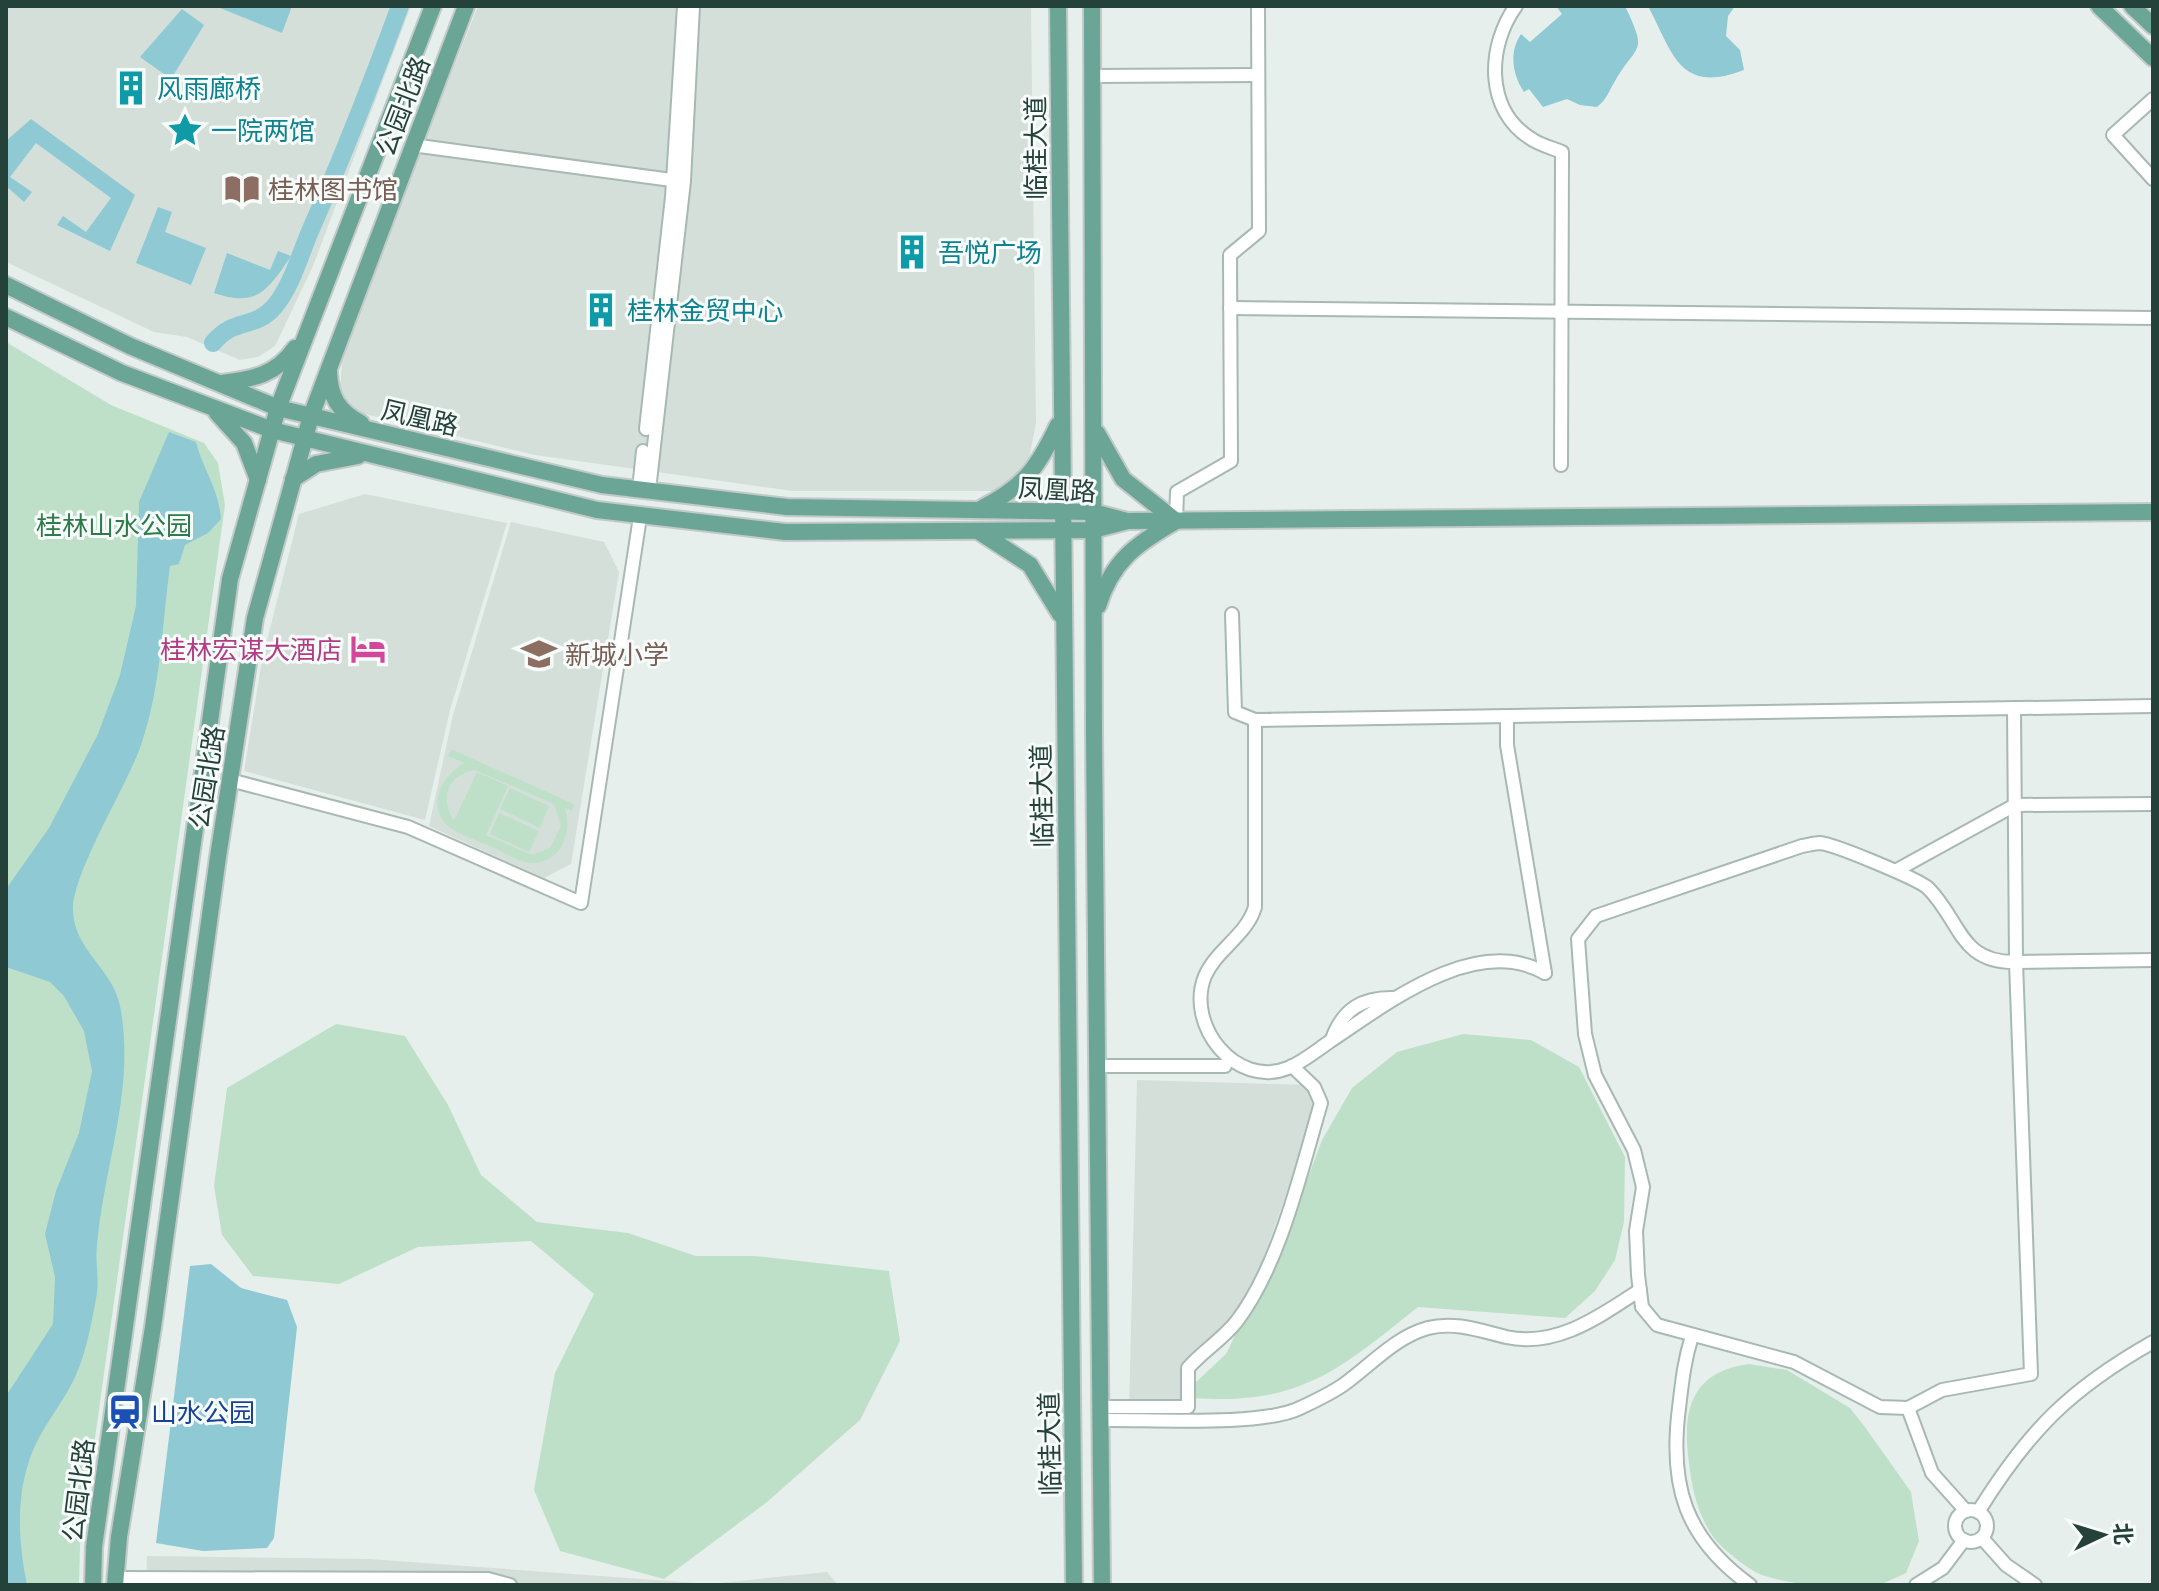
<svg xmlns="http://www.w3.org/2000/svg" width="2159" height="1591" viewBox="0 0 2159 1591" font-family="'Noto Sans','Noto Sans SC',sans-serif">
<rect width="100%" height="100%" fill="#e6efeb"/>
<g fill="#d4dfda">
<polygon points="6,6 411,6 313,266 275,346 258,357 240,360 187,337 154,332 6,262"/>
<polygon points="478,6 1031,6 1036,423 1029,459 1015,481 997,491 793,491 535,455 361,413 348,404 340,390 343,348"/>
<polygon points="365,494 507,523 450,710 425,820 244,771 262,660 299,514"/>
<polygon points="511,522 604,542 619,572 571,864 544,878 429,826 453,715"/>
<polygon points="1137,1080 1309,1085 1317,1107 1252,1291 1246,1303 1192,1359 1185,1413 1129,1412"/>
<polygon points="147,1556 369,1559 709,1584 827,1572 838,1585 146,1585"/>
</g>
<g fill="#bfe0c8" fill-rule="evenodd">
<polygon points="6,342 111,405 204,443 218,463 225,505 80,1546 79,1585 6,1585"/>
<path d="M451 749 574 804 572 811 565 808C573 832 561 863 532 863 519 863 504 852 492 847 479 841 458 835 447 825 426 803 443 776 464 763L448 756ZM475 770 554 804 561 826 550 848 532 855 486 835 508 786 477 772 454 821C439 799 448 774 475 770Z"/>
<polygon points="510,788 549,806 540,828 500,809"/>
<polygon points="499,813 539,831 529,852 490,834"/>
<polygon points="336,1024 405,1036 448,1105 481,1175 537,1222 628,1233 696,1256 755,1256 889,1271 900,1341 860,1420 767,1502 664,1579 560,1551 534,1490 555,1373 594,1294 531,1241 418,1247 339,1284 253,1276 222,1235 214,1186 227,1088"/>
<path d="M1463 1034 1531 1040 1579 1067 1625 1157 1624 1222 1615 1260 1595 1291 1565 1318 1418 1307C1340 1369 1300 1406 1194 1398L1196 1382 1226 1354 1297 1207 1322 1140 1352 1088 1397 1052Z"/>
<path d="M1749 1364 1787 1370 1850 1408 1865 1427 1911 1492 1919 1541 1906 1573C1897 1577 1887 1582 1878 1585 1849 1591 1790 1585 1762 1575 1749 1570 1722 1549 1714 1538 1698 1516 1692 1489 1689 1463 1682 1411 1690 1372 1749 1364Z"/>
</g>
<g fill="#8ec9d4">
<polygon points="215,6 292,6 282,33"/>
<path d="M1556 6H1625C1648 55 1638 42 1615 81 1608 92 1608 98 1597 107L1580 105 1567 99 1543 107 1529 89 1524 92C1512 74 1509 52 1521 34L1530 42 1562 14Z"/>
<path d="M1648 6H1735L1728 16 1726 36 1740 50 1744 70C1679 95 1673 53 1648 6Z"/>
<polygon points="182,9 204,25 171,79 140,57"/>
<polygon points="31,119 135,195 110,251 57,225 63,216 86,232 111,198 36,143 10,177 32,192 24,202 6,186 6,141"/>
<polygon points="158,207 172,212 165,232 206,248 191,285 136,263"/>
<path d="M278 251 291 256C268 290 257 308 214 293L227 253 270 270Z"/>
<path d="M169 432 196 442C203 470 219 489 221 519L208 533 185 545 179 564 170 566C162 625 161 688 141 745 126 788 72 873 73 911 74 950 113 969 120 1006 136 1087 104 1164 97 1245 95 1261 99 1277 97 1293 92 1320 87 1350 76 1375 65 1400 45 1423 34 1448 15 1491 18 1541 27 1585H6V1396L53 1324 55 1277 45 1234 56 1191 79 1133 92 1071 84 1031 64 996 50 982 6 967V889L49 828 98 734 120 675 136 606 139 502Z"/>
<polygon points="211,1264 241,1288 287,1300 297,1327 274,1538 267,1548 203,1551 156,1543 190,1266"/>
</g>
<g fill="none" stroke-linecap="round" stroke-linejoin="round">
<path stroke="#8ec9d4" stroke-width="18" d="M213 343C234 317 254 330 274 307 292 286 300 254 311 229 343 156 372 82 400 6"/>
<g stroke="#a8b8b2" stroke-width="16">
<g id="minor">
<path d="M1516 6C1487 46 1484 111 1533 140 1541 145 1552 148 1562 152L1561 465"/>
<polyline points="1093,76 1258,75"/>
<polyline points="2153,99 2113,135 2153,179"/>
<polyline points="412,145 679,181"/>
<polyline points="1230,308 2153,318"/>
<polyline points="646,429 672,197 684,6"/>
<polyline points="639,489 643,451"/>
<polyline points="649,490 684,181 693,6"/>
<polyline points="1176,521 1177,492 1231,461 1230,255 1259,231 1258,6"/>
<polyline points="1232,614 1235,712 1255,720 2153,706"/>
<path d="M2014 708 2016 962 2031 1374 1942 1390 1908 1408 1880 1407 1794 1362 1657 1325 1642 1307 1638 1275 1636 1231 1643 1187 1634 1150 1595 1075 1585 1034 1578 939 1596 916 1802 846C1808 845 1815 843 1820 843 1834 844 1918 879 1928 888 1961 921 1959 963 2016 962L2153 960"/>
<polyline points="1507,717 1507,745 1545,973"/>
<path d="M1255 720V907C1247 935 1216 950 1205 976 1185 1025 1236 1089 1288 1068 1303 1062 1316 1051 1329 1042 1385 1005 1475 933 1545 973"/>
<polyline points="230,780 408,827 581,903 640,517"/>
<polyline points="1897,870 2015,805 2153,804"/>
<path d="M1332 1039C1343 1009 1362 997 1395 998"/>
<polyline points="1097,1066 1225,1066"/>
<path d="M1692 1336C1684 1361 1682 1383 1679 1408 1669 1486 1685 1538 1750 1585"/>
<path d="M1101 1407H1188V1368C1203 1351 1223 1339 1237 1321 1280 1264 1301 1171 1321 1103L1314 1087 1292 1066"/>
<polyline points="1908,1408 1932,1473 1966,1511"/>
<path d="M1101 1420C1148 1419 1261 1427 1300 1408 1315 1401 1330 1394 1343 1385 1371 1365 1395 1337 1428 1328 1455 1321 1481 1331 1506 1337 1557 1348 1600 1316 1640 1290"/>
<circle cx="1971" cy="1526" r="16"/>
<path d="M1978 1512C2029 1430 2070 1389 2153 1342"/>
<polyline points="1982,1538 2006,1565 2035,1585"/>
<polyline points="116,1578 488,1579 510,1585"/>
<polyline points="1916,1585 1943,1568 1964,1540"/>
</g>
</g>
<g stroke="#c2cac8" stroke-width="20">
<g id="major">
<polyline points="1058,6 1074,1585"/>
<polyline points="1092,6 1094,735 1102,1585"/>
<polyline points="2099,6 2153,58"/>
<polyline points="2132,6 2153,26"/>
<polyline points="6,285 130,346 278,408 602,485 787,507 1093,512 1127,521"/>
<polyline points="6,317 122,373 272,430 597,510 785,532 1093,530 1128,521 2153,512"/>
<path d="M329 372C330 397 338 411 361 423"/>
<path d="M222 383C253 379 276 375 295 348"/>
<polyline points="217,413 244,443 258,480"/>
<path d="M1097 433 1123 479 1176 521C1136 544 1112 561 1098 606"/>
<polyline points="293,479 316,464 358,456"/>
<path d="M982 508C1025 486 1038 467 1058 425"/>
<polyline points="978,531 1030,565 1060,614"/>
<polyline points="93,1585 94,1547 230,579 278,408 433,6"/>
<polyline points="115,1585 119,1537 153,1327 218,857 255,618 311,416 466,6"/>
</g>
</g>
<use href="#minor" stroke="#fff" stroke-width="12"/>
<use href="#major" stroke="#6aa596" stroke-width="16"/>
</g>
<defs>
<g id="building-bare" transform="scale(2.76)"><path d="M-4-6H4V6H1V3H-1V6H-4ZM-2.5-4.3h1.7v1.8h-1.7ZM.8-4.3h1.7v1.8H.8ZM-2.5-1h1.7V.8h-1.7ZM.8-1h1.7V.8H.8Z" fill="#0f9aa8" stroke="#f7fbf9" stroke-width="2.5" paint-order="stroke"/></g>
<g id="sight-bare" transform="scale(2.76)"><path d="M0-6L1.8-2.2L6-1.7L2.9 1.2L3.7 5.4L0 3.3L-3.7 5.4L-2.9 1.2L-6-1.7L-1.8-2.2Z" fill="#0f9aa8" stroke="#f7fbf9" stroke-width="2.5" paint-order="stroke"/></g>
<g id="library-bare" transform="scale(2.76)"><path d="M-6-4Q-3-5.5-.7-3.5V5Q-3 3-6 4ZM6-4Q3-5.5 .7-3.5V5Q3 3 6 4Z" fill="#8d6e63" stroke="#f7fbf9" stroke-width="2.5" paint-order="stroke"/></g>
<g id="hotel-bare" transform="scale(2.76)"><path d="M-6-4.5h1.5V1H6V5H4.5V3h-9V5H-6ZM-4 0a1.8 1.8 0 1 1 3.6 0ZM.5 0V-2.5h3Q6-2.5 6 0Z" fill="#d1479c" stroke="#f7fbf9" stroke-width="2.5" paint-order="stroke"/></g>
<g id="school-bare" transform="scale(2.76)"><path d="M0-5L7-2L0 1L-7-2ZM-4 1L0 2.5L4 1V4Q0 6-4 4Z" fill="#8d6e63" stroke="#f7fbf9" stroke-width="2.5" paint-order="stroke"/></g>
<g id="station-bare" transform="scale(2.76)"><path d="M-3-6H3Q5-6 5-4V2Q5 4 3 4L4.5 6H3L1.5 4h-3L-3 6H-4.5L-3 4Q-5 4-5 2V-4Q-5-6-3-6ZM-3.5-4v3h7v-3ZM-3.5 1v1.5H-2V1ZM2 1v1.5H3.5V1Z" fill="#1a4fb4" stroke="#f7fbf9" stroke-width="2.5" paint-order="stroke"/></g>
</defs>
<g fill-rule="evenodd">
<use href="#building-bare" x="131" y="88"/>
<use href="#sight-bare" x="185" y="130"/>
<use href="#library-bare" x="242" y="189"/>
<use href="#building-bare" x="912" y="252"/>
<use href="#building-bare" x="601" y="310"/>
<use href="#hotel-bare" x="368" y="649"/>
<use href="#school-bare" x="539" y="654"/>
<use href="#station-bare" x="125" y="1412"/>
</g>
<g text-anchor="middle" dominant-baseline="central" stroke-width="6" stroke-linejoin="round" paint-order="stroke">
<g font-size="26" fill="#0d838f" stroke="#f7fbf9" text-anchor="start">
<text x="157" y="88">风雨廊桥</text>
<text x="211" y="130">一院两馆</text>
<text x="938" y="252">吾悦广场</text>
<text x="627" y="310">桂林金贸中心</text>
</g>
<g font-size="26" fill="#24423a" stroke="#f7fbf9">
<text transform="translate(402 106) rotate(-69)">公园北路</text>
<text transform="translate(1035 148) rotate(-90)">临桂大道</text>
<text transform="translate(420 417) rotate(13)">凤凰路</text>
<text transform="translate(1057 489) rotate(3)">凤凰路</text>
<text transform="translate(206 777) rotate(-81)">公园北路</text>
<text transform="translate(1041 796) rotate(-91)">临桂大道</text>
<text transform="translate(1049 1444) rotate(-91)">临桂大道</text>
<text transform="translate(78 1490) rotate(-83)">公园北路</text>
</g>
<g font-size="26" fill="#785e54" stroke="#f7fbf9" text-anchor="start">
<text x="268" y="189">桂林图书馆</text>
<text x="565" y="654">新城小学</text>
</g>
<g font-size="26" fill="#2d7a4b" stroke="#f7fbf9">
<text x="114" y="525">桂林山水公园</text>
</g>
<g font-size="26" fill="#b23c85" stroke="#f7fbf9" text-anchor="end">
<text x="342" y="649">桂林宏谋大酒店</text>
</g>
<g font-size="26" fill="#164399" stroke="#f7fbf9" text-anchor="start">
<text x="151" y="1412">山水公园</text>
</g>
</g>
<rect width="2159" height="1591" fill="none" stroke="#24423a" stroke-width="16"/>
<g transform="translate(2103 1535) rotate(86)" stroke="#f7fbf9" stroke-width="6" paint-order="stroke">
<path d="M0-6L14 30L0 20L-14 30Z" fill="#24423a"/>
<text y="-12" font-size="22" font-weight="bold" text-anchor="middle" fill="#24423a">北</text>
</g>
</svg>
